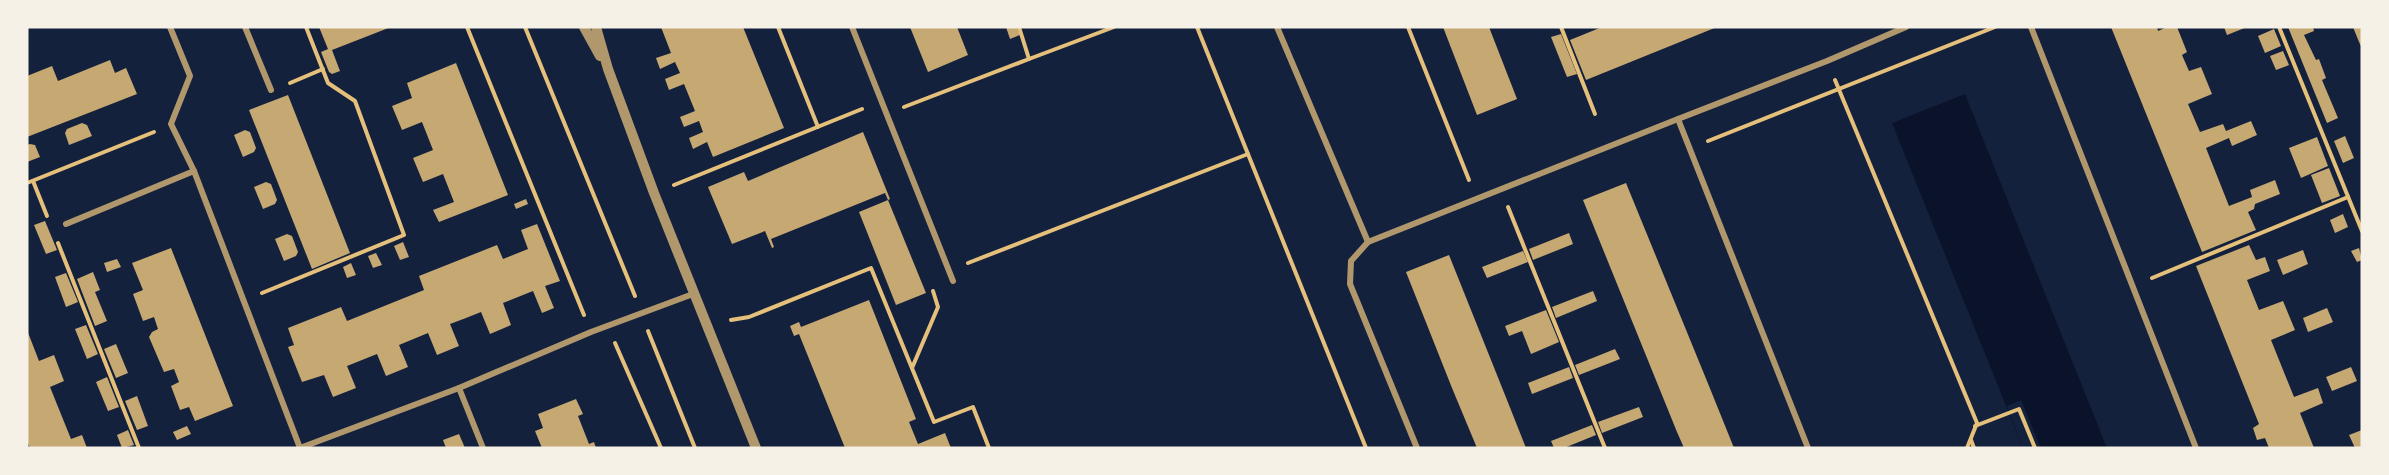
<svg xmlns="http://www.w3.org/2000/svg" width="2389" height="475" viewBox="0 0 2389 475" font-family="Jost,sans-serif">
<rect width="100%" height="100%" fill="#14213d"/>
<polygon fill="#0b132b" points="1965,94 2107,448 2023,448 1892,123"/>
<polygon fill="#14213d" points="2021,400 2041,448 2023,448 2007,406"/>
<g fill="#c6a872">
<polygon points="319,27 391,27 332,50 340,71 332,74 329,72 321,52 328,49"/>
<polygon points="661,27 743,27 784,128 713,157 707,142 693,149 689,138 703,132 699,121 684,127 680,117 695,111 684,84 669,90 665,79 680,73 675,62 660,69 656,58 671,53"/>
<polygon points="910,27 957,27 968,55 928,72"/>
<polygon points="1006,27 1017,27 1020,35 1010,39"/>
<polygon points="1443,27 1489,27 1517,99 1477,115"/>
<polygon points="1602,27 1717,27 1586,80 1570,40"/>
<polygon points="2111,27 2157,27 2158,31 2167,27 2177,27 2187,52 2182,55 2189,71 2201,67 2212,94 2188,104 2200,132 2223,124 2226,131 2251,121 2257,135 2232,146 2229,138 2206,148 2229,206 2252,197 2250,190 2275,180 2280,194 2255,204 2254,209 2248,212 2256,230 2202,252"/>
<polygon points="2224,27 2247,27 2227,35"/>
<polygon points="2288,27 2313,27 2314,31 2304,35 2316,60 2319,59 2326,78 2322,80 2338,118 2327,123"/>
<polygon points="2353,27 2362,27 2362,48 2359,42"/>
<polygon points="2274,29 2281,46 2265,53 2258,36"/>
<polygon points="1561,34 1577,74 1567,77 1551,37"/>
<polygon points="2283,51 2289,65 2276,70 2270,56"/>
<polygon points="110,60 115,73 126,68 137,94 27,137 27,76 52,66 58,81"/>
<polygon points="456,63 508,195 439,222 433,210 454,202 443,174 423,182 413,158 433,150 422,122 402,130 392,106 412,98 407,83"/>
<polygon points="288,95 350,253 312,269 249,110"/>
<polygon points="82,123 87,125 92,136 69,145 65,133 67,129"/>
<polygon points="245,130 250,132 256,148 254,152 243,157 234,135"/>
<polygon points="863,132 890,199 888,200 885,193 771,239 774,247 772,248 765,231 732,244 708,187 744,172 748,181"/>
<polygon points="2345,136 2354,158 2343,163 2334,141"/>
<polygon points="2317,137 2328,166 2301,178 2289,148"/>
<polygon points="30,144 35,145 40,157 27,162 27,145"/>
<polygon points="2329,168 2340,196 2322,203 2311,175"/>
<polygon points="266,182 271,184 277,200 275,204 263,209 254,187"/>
<polygon points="1626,183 1709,386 1734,448 1684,448 1677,432 1583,200"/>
<polygon points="526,199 528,204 516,209 514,204"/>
<polygon points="888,200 926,293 896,305 859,212"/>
<polygon points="2343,214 2348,227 2335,233 2330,220"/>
<polygon points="45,221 57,250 46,254 34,225"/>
<polygon points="537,224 560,281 545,286 554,308 542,313 533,291 503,303 511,325 490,334 481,312 466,318 450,324 459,346 437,355 428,333 399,345 408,367 386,376 377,354 347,366 356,388 333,397 324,375 302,382 288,347 294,345 288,328 341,307 347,321 424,290 419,276 497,245 503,259 528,249 521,230"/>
<polygon points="1569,233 1573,244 1533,260 1529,249"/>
<polygon points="287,234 292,236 298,252 296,256 284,261 275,239"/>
<polygon points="403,242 409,257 400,260 394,246"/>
<polygon points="2249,245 2256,260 2265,257 2270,271 2247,280 2259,310 2283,301 2295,330 2271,340 2294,397 2318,388 2323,403 2300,413 2314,448 2269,448 2265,438 2257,440 2253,428 2259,424 2196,266"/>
<polygon points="171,248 233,406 195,421 189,407 180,410 171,386 179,382 174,369 164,372 149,337 152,332 158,329 154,317 143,321 133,294 143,290 132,263"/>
<polygon points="2359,248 2362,260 2357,262 2351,251"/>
<polygon points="2303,250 2308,264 2283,275 2277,260"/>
<polygon points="1523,251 1528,262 1487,278 1482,267"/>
<polygon points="376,253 382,265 373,268 368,256"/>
<polygon points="1449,255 1507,400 1526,448 1477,448 1452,388 1406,272"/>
<polygon points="117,259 121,267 107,272 104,263"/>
<polygon points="351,263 356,275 347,278 343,267"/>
<polygon points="93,272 100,290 95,292 107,321 95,326 77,279"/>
<polygon points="66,273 78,302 66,307 55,277"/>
<polygon points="1593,291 1597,301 1556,318 1552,307"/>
<polygon points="869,300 916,419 909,422 918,444 945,433 951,448 845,448 799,334 794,336 790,326 799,322 801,327"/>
<polygon points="2327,308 2333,322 2308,332 2303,318"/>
<polygon points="1546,310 1559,342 1531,354 1522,331 1509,336 1505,326"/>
<polygon points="86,325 98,354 87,359 75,329"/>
<polygon points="27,330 39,361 54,355 64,381 50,387 71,439 82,435 87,448 30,448 27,441"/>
<polygon points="116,344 128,373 116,378 104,349"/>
<polygon points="1615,349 1620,359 1579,375 1575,365"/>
<polygon points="1569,367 1573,378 1532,394 1528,383"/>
<polygon points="2351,367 2357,381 2332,391 2326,377"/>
<polygon points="107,377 119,407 108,411 96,382"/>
<polygon points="137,396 148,426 137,430 125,401"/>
<polygon points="576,399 583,414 578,416 589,444 594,442 596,448 542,448 535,431 543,428 538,414"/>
<polygon points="1639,407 1643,417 1602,433 1598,422"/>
<polygon points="1592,425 1596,435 1564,448 1554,448 1551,441"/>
<polygon points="187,426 191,434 177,440 173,432"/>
<polygon points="128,430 134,445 122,448 117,435"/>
<polygon points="2362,430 2362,448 2355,448 2349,435"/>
<polygon points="459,434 465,448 446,448 443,440"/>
</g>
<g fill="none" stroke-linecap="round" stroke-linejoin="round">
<g stroke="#e5c07b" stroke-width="4">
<polyline points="467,27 584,315"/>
<polyline points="525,27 635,296"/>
<polyline points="778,27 818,127"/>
<polyline points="1019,27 1029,59 1114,27"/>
<polyline points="1197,27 1366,448"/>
<polyline points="1408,27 1469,180"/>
<polyline points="1561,27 1595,114"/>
<polyline points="2279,27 2362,231"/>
<polyline points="1835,80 1977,423 1967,448"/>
<polyline points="290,83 323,69"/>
<polyline points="904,107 1029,59"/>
<polyline points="1708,141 1995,27"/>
<polyline points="33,181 47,216"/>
<polyline points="27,183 154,132"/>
<polyline points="674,185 862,109"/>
<polyline points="1508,207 1605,448"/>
<polyline points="58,243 139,448"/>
<polyline points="968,263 1248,154"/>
<polyline points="2152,278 2348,197"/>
<polyline points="262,293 404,235 355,101 328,83 306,27"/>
<polyline points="731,320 749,317 871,268 934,422 973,407 989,448"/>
<polyline points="648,331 695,448"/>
<polyline points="615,343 661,448"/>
<polyline points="912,368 938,307 933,291"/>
<polyline points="1975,426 2019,409 2035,448"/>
<polyline points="1971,440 1974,448"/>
</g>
<g stroke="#b1986c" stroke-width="6">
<polyline points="170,27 190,76 171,124 194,171 300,448"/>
<polyline points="245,27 271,90"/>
<polyline points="852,27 953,281"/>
<polyline points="1277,27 1368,242"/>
<polyline points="2031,27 2196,448"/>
<polyline points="66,224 194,171"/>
<polyline points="459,388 483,448"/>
<polyline points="300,448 459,388 591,332 693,294"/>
<polyline points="1417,448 1350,284 1351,261 1368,242 1678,119"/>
<polyline points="1808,448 1678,119 1827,61 1906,27"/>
</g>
<g stroke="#b1986c" stroke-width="10">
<polyline points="584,27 600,56"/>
<polyline points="596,27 608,69 654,193 756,448"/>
</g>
</g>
<rect width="2389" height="475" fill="none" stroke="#f6f1e7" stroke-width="57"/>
</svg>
